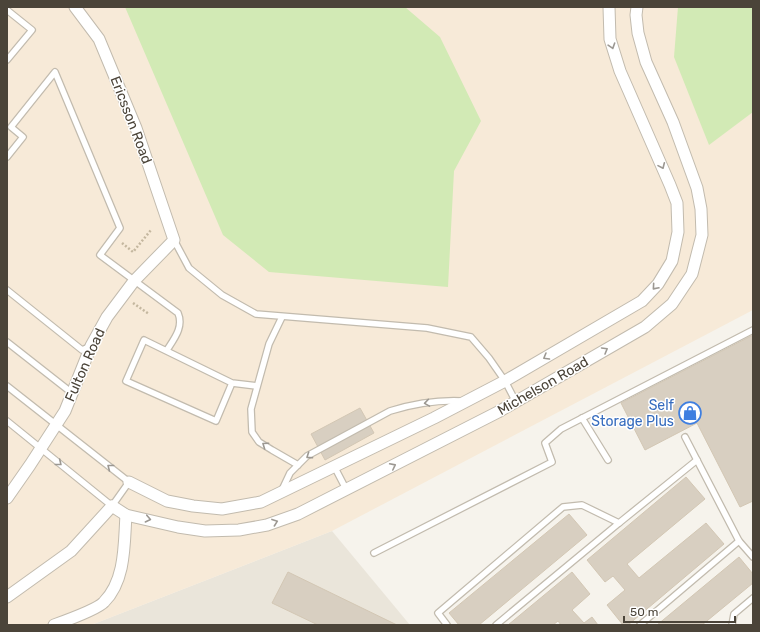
<svg xmlns="http://www.w3.org/2000/svg" width="760" height="632" viewBox="0 0 760 632" font-family="Rubik,sans-serif">
<rect width="100%" height="100%" fill="#f6f3ec"/>
<polygon fill="#eae5da" points="332,531 410,625 91,625"/>
<polygon fill="#f7ead8" points="7,7 753,7 753,310 332,531 91,625 7,625"/>
<g fill="#d2eab5">
<polygon points="125,7 405,7 440,37 481,121 454,171 448,287 269,272 223,235"/>
<polygon points="678,7 753,7 753,112 709,145 674,57"/>
</g>
<g fill="#d8cfc1" stroke="#d3c7b4">
<polygon points="753,335 753,501 740,507 697,423 645,450 621,403"/>
<polygon points="360,408 374,433 325,460 311,434"/>
<polygon points="686,477 705,499 627,564 639,578 706,523 724,544 628,625 623,625 607,605 625,590 613,576 605,582 587,560"/>
<polygon points="569,514 587,535 479,625 459,625 449,613"/>
<polygon points="739,557 753,574 753,583 702,625 657,625"/>
<polygon points="288,572 397,625 318,625 272,603"/>
<polygon points="572,572 590,594 572,610 584,623 592,617 598,625 561,625 558,621 553,625 508,625"/>
</g>
<g fill="none" stroke-linecap="round" stroke-linejoin="round">
<g stroke="#c2bbae" stroke-width="8">
<g id="lane">
<polyline points="7,10 32,30 7,60"/>
<path d="M7 157 23 137 11 127 55 72 120 228 100 255 178 313C184 327 174 339 167 350"/>
<polyline points="174,240 189,268 222,295 256,314 427,328 471,337 489,358 505,381 516,402"/>
<polyline points="7,290 82,350 89,347"/>
<polyline points="282,317 269,344 251,409 252,432 259,442 272,450 298,465"/>
<polyline points="7,342 72,393"/>
<polyline points="232,383 216,421 126,381 144,340 232,383 257,386"/>
<polyline points="7,386 129,482 112,506 7,421"/>
<polyline points="582,418 608,460"/>
<polyline points="685,437 739,541 753,557"/>
<polyline points="334,466 346,489"/>
<path d="M282 490 290 473 307 456 390 411C413 404 437 400 461 401"/>
<polyline points="374,553 552,462 545,443 561,429 753,330"/>
<polyline points="447,625 438,613 563,507 582,505 619,523 697,460"/>
<polyline points="496,625 619,523"/>
<polyline points="640,625 739,541"/>
<polyline points="732,625 734,614 753,598"/>
</g>
</g>
<g stroke="#c2bbae" stroke-width="13">
<g id="street">
<polyline points="129,482 167,501 193,506 222,509 261,502 434,418 505,381 642,301 658,284 672,261 678,232 677,203 670,185 620,71 610,39 609,7"/>
<polyline points="7,498 30,465 65,411 91,346 107,317 134,281 174,240 136,128 99,39 75,7"/>
<polyline points="7,597 71,551 112,506 126,515 178,527 205,531 239,530 267,525 298,514 498,412 645,327 672,304 692,274 702,235 701,209 697,188 673,122 646,62 638,33 636,15 637,7"/>
<path d="M54 625C65 621 98 609 104 602 126 580 124 543 126 515"/>
</g>
</g>
<g stroke="#c4b79f" stroke-width="2.5" stroke-dasharray="2 2" stroke-linecap="butt">
<polyline points="122,243 133,252 151,230"/>
<polyline points="133,303 149,314"/>
</g>
<use href="#lane" stroke="#fff" stroke-width="5.5"/>
<use href="#street" stroke="#fff" stroke-width="11"/>
</g>
<defs><path id="oneway-chevron" d="M-2-3.5L2.5 0L-2 3.5" fill="none" stroke-width="1.6" stroke-linecap="round" stroke-linejoin="round"/></defs>
<g stroke="#9c9892">
<use href="#oneway-chevron" transform="translate(612 46) rotate(72)"/>
<use href="#oneway-chevron" transform="translate(662 166) rotate(66)"/>
<use href="#oneway-chevron" transform="translate(655 287) rotate(131)"/>
<use href="#oneway-chevron" transform="translate(605 350) rotate(-30)"/>
<use href="#oneway-chevron" transform="translate(546 357) rotate(150)"/>
<use href="#oneway-chevron" transform="translate(427 403) rotate(171)"/>
<use href="#oneway-chevron" transform="translate(265 445) rotate(-145)"/>
<use href="#oneway-chevron" transform="translate(309 456) rotate(146)"/>
<use href="#oneway-chevron" transform="translate(59 463) rotate(39)"/>
<use href="#oneway-chevron" transform="translate(393 466) rotate(-27)"/>
<use href="#oneway-chevron" transform="translate(110 467) rotate(-142)"/>
<use href="#oneway-chevron" transform="translate(148 519) rotate(12)"/>
<use href="#oneway-chevron" transform="translate(275 522) rotate(-20)"/>
</g>
<defs>
<g id="shop-ring" transform="scale(1.15)"><circle r="9.5" fill="#fff" stroke="#3f7fe0" stroke-width="1.5"/><path d="M-5-2.5h2.3a2.7 3.5 0 0 1 5.4 0H5L5.5 6h-11ZM-1.5-2.5h3a1.5 2.3 0 0 0-3 0Z" fill="#3f7fe0"/></g>
</defs>
<g fill-rule="evenodd">
<use href="#shop-ring" x="690" y="413"/>
</g>
<g text-anchor="middle" dominant-baseline="central" stroke-width="3" stroke-linejoin="round" paint-order="stroke">
<g font-size="14" fill="#4b4439" stroke="#fff">
<text transform="translate(131 120) rotate(69)">Ericsson Road</text>
<text transform="translate(85 365) rotate(-66)">Fulton Road</text>
<text transform="translate(543 386) rotate(-30)">Michelson Road</text>
</g>
<g font-size="14" fill="#366cbe" stroke="#fff" text-anchor="end">
<text x="674" y="405">Self<tspan x="674" dy="16">Storage Plus</tspan></text>
</g>
</g>
<rect width="760" height="632" fill="none" stroke="#4b4439" stroke-width="16"/>
<path d="M624 616v6h111v-6" fill="none" stroke="#4b4439" stroke-width="2"/>
<text x="630" y="616" font-size="12" fill="#4b4439" stroke="#ffffff" stroke-width="3" paint-order="stroke">50 m</text>
</svg>
